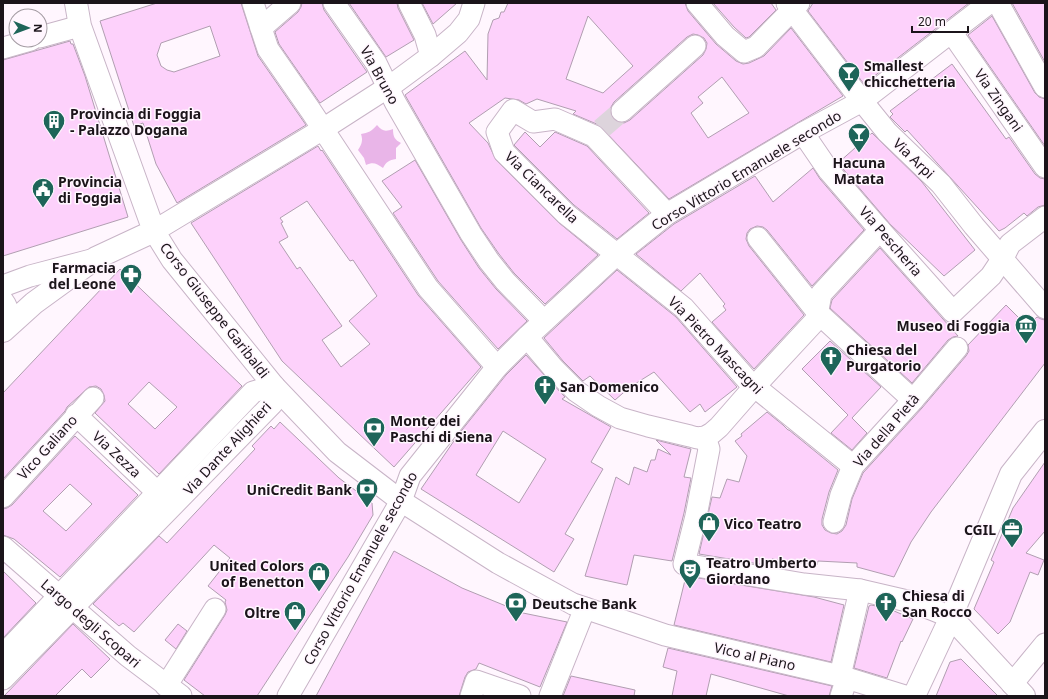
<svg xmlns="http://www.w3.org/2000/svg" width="1048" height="699" viewBox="0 0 1048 699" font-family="'Noto Sans',sans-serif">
<rect width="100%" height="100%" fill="#fff6fe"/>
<path fill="#e9b5e8" d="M377 125C382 131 385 132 393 129 393 137 395 140 401 143L396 148V159C389 160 386 162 383 168 376 163 373 162 366 165L364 158 358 150C362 144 363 140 361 134 368 133 372 131 377 125Z"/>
<g fill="#fdd1fb" stroke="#b19eb1" fill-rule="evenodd">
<path d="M157 3H241L258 56 306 125 177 203 156 164 143 123 134 126 100 21ZM210 26 220 56 174 72 167 70 161 66 157 55 161 43Z"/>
<polygon points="302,3 322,3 324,10 367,72 320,103 279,44 275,32 298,12 301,7"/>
<polygon points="349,3 397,3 398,8 414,40 386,57"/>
<polygon points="422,3 457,3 433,24"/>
<path d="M508 3H685L688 11 716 44 736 61 743 64 749 63 764 56 791 28 843 96 669 199 599 125 573 114 576 111 537 99 526 104 519 100 505 98 469 123 488 143 496 160 558 222 598 255 545 304 514 273 499 254 481 228 405 95 465 51 487 80 488 34 493 20 499 18 501 12H504ZM588 16 633 66 603 93 566 79ZM693 34 698 35 704 38 707 43 706 49 703 55 630 120 624 123 619 122 613 119 610 113 611 107 614 102 687 37ZM722 77 749 113 708 138 691 113 703 103 698 97Z"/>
<polygon points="713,3 771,3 776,10 749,37 746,38 734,27"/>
<polygon points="813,3 969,3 864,84 808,11"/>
<polygon points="1012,3 1045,3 1045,62"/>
<polygon points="992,16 1035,93 1039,97 1045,99 1045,146 968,35"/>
<polygon points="70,41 71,44 73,44 85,76 128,217 3,256 3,60"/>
<polygon points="952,64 1006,139 1009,137 1035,174 1040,178 1045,179 1045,205 1038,207 1027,216 1024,213 1005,228 999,231 907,130 905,132 890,117 893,114 890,111"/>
<polygon points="525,132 540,147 555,132 587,146 649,213 617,239 574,205 514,145"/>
<polygon points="872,133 922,182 975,250 944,276 890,224 838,163"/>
<path d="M318 146 321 151 322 150 418 295 481 367 394 467 282 361 191 223ZM307 201 350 261 353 260 377 296 349 321 370 344 341 367 322 340 342 326 300 267 297 269 279 242 288 237 281 223 283 222 280 218Z"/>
<polygon points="415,160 461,240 479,268 496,289 527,321 498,349 438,281 393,213 402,207 382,181"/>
<polygon points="813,168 820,179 864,230 812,286 767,230 763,227 757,226 750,229 747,233 746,239 749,246 804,315 754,369 712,322 726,310 723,306 725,304 700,273 681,291 636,254 674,224 755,176 773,202"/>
<polygon points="880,248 958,336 953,337 948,340 912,383 830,308 832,300"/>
<path d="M120 269 242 386 159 474 95 413 105 401 104 395 101 389 96 386 89 387 67 407 65 411 3 479V393ZM149 382 177 407 155 429 128 404Z"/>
<polygon points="617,270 676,317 737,387 705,412 700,404 690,412 654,372 630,387 615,400 590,376 583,381 563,361 544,338"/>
<polygon points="1006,305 1027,326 1037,317 1041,319 1045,320 1045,363 931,512 911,542 894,577 857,567 857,563 818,561 817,565 772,559 771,566 699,554 712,497 720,498 727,479 739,482 747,456 735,441 742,436 741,434 767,412 783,425 788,430 789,430 838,470 829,492 822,519 822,525 825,530 831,533 837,534 842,531 846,525 852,499 863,473 922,408 966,356 969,351 968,345"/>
<polygon points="830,341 881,387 852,418 867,433 852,450 831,433 848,415 802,369"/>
<path d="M526 355 546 377 565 397 562 399 611 427 591 462 603 469 565 534 574 539 554 572 421 489 458 435 506 375ZM503 431 546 459 519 503 476 475Z"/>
<polygon points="280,422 339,478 372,503 373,515 348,557 257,696 205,696 184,680 225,615 227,610 225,602 226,600 208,586 230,558 214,545 134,632 123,623 119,626 93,604 159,536 167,543 255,449 252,446 271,426 274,429"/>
<path d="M75 436 138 495 60 577 14 539 3 535V509L7 508 12 505ZM70 484 92 504 66 531 43 511Z"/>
<polygon points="656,440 691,449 684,477 691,478 684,513 672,561 634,555 627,585 585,576 616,477 629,485 634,467 647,472 651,460 655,460 658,449 671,455"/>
<polygon points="1045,462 1045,531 1026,553 1044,560 1038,575 1030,572 1010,622 998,634 974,609 994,562 991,560 1013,508"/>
<polygon points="394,551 462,588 506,606 523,613 567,622 540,687 479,663 476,669 468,672 465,677 459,696 316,696"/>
<polygon points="3,571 36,603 3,638"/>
<polygon points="686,576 814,597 844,605 831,662 674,625"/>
<polygon points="871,605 887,608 913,619 902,642 901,641 887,678 854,668 869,606"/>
<polygon points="73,624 110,659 91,678 82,669 55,696 4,696"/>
<polygon points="178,624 187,631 176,649 165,640"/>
<polygon points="668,648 832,686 829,696 789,696 711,674 706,696 672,696 677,671 663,667"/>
<polygon points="961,659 998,696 936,696 950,662"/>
<polygon points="571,676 635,690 634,696 563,696"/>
</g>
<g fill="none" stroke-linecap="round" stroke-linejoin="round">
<polyline stroke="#ddd4dc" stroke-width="21" stroke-dasharray="21 10" stroke-linecap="butt" points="601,129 622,111"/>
<g stroke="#c8b4c7" stroke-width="23">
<g id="street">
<polyline points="253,3 261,28 290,3"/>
<polyline points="334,3 376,63 395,102 471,234 489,261 505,281 544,321"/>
<polyline points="409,3 425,35 431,56"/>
<polyline points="474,3 469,19 458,33 431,56 393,84 323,129 154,231 172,260 274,386 337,452 401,501 498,563 573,604 665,635 840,676 905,696"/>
<polyline points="697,3 725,36 744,52 756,47 799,3"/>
<polyline points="787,3 862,101 887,132 941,184 974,226 1045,308"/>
<polyline points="998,3 1045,87"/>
<polyline points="261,28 268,49 311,111 428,288 497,367"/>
<polyline points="952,33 1045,167"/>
<polyline points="40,37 80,26"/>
<polyline points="3,48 31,40"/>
<polyline points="622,111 695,46"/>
<polyline points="803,133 829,171 880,230 953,312 991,276 1003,258 1010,244 1045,217"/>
<polyline points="667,214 594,136 555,119 533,122 513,110 497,132 504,152 566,214 684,308 749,382 853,466"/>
<polyline points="758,238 818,313 913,400"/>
<polyline points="3,286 30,276 91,260"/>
<path d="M3 301C10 310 10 321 3 331"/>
<polyline points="527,337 554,369 576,391 598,406 620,418 648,426 690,436 697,438 705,437 712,433 719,427 754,387 816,320 821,294 880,230"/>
<polyline points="76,415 158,493"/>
<polyline points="705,437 709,449 696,516 684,564 804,584 860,590 916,603 951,617"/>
<polyline points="3,497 93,398"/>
<polyline points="834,522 841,495 853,466 913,400 957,348"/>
<polyline points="3,547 128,656 181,696"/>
<polyline points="3,655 253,392 274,386"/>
<polyline points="840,676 860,590"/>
<polyline points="3,679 272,404 274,386"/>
<polyline points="1012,684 1045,644"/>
<polyline points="166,686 215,609"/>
<polyline points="288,696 401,501 410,476 497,367 527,337 617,254 667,214 803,133 862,101 989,3"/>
<polyline points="471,696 476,681 520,696"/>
<polyline points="550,696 585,608"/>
<polyline points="841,696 847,678"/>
</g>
</g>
<g stroke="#c8b4c7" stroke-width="24">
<g id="secondary">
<polyline points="3,331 34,303 96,258 154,231 80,26 76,3"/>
<polyline points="951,617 1024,696"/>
<polyline points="914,696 951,617 1011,474 1045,431"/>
</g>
</g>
<use href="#street" stroke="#fff" stroke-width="21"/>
<use href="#secondary" stroke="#fff" stroke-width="22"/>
</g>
<defs>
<g id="bar-pin" transform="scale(1.15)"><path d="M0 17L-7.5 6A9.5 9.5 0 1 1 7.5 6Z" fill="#1e6559" stroke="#fff6fe"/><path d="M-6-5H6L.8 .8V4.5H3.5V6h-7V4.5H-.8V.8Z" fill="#fff"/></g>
<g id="building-pin" transform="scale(1.15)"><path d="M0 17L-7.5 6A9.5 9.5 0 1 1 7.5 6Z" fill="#1e6559" stroke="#fff6fe"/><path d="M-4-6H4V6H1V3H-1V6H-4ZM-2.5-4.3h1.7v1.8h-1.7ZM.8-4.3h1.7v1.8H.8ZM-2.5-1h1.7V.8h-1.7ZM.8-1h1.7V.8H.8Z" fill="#fff"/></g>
<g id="civic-pin" transform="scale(1.15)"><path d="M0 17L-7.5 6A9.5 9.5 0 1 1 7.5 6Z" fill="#1e6559" stroke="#fff6fe"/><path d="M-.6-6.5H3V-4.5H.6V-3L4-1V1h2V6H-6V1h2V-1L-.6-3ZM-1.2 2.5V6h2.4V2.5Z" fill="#fff"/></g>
<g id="pharmacy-pin" transform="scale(1.15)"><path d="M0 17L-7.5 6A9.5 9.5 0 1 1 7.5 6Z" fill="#1e6559" stroke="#fff6fe"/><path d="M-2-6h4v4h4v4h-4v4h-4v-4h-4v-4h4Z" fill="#fff"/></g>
<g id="museum-pin" transform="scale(1.15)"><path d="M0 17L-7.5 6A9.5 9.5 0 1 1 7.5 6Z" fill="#1e6559" stroke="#fff6fe"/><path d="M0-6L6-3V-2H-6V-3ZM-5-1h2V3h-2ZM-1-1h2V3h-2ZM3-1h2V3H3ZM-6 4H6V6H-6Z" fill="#fff"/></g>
<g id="church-pin" transform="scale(1.15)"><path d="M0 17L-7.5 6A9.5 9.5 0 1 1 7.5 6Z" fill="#1e6559" stroke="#fff6fe"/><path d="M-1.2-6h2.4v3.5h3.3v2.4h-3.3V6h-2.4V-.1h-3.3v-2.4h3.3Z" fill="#fff"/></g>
<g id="bank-pin" transform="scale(1.15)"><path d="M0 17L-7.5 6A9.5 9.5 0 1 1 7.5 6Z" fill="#1e6559" stroke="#fff6fe"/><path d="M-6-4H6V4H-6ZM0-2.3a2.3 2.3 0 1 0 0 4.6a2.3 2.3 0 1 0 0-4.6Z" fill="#fff"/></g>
<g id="shop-pin" transform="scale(1.15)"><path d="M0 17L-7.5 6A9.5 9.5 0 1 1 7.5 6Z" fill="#1e6559" stroke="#fff6fe"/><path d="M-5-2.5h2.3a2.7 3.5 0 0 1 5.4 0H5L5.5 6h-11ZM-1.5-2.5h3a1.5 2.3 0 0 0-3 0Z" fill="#fff"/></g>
<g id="office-pin" transform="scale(1.15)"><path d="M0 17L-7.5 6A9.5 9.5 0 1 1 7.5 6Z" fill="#1e6559" stroke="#fff6fe"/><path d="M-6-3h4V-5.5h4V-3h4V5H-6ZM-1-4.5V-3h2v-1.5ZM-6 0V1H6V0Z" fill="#fff"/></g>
<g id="theatre-pin" transform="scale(1.15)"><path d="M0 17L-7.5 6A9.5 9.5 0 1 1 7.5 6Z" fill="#1e6559" stroke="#fff6fe"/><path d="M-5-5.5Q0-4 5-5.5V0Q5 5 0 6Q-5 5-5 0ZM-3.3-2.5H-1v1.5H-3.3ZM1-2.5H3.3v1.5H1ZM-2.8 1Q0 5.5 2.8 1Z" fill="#fff"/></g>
</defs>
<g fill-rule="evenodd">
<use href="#bar-pin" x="849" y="73"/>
<use href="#building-pin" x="54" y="121"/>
<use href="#bar-pin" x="859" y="134"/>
<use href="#civic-pin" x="43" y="189"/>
<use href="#pharmacy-pin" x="131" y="275"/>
<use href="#museum-pin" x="1026" y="325"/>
<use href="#church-pin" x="831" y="357"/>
<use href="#church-pin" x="545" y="386"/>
<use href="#bank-pin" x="374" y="428"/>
<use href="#bank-pin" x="367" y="489"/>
<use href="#shop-pin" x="709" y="523"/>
<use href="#office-pin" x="1012" y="529"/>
<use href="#theatre-pin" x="690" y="570"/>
<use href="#shop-pin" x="319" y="573"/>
<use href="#bank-pin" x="516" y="603"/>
<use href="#church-pin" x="886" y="603"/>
<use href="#shop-pin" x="295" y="612"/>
</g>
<g text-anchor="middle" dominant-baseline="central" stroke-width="3" stroke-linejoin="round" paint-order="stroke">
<g font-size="14" font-weight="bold" fill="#1b141a" stroke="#fff6fe" text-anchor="start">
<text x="864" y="65">Smallest<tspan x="864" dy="16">chicchetteria</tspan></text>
<text x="70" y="113">Provincia di Foggia<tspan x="70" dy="16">- Palazzo Dogana</tspan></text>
<text x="859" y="162" text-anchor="middle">Hacuna<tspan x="859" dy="16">Matata</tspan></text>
<text x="58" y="181">Provincia<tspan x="58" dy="16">di Foggia</tspan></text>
<text x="116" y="267" text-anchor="end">Farmacia<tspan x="116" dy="16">del Leone</tspan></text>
<text x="1010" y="325" text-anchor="end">Museo di Foggia</text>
<text x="846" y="349">Chiesa del<tspan x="846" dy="16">Purgatorio</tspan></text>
<text x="560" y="386">San Domenico</text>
<text x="390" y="420">Monte dei<tspan x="390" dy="16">Paschi di Siena</tspan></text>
<text x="352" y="489" text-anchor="end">UniCredit Bank</text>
<text x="724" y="523">Vico Teatro</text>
<text x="996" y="529" text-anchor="end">CGIL</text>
<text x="706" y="562">Teatro Umberto<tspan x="706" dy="16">Giordano</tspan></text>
<text x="304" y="565" text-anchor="end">United Colors<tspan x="304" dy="16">of Benetton</tspan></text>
<text x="902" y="595">Chiesa di<tspan x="902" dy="16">San Rocco</tspan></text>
<text x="532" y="603">Deutsche Bank</text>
<text x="280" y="612" text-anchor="end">Oltre</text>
</g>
<g font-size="14" fill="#1b141a" stroke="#fff6fe">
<text transform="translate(380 75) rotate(61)">Via Bruno</text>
<text transform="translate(999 100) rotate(55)">Via Zingani</text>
<text transform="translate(914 158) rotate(44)">Via Arpi</text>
<text transform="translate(746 170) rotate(-31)">Corso Vittorio Emanuele secondo</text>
<text transform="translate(542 187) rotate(44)">Via Ciancarella</text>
<text transform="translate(891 241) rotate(49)">Via Pescheria</text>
<text transform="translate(215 310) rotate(52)">Corso Giuseppe Garibaldi</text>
<text transform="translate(716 345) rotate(46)">Via Pietro Mascagni</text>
<text transform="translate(886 430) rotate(-49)">Via della Pietà</text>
<text transform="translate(47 447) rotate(-48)">Vico Galiano</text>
<text transform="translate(227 448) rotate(-47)">Via Dante Alighieri</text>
<text transform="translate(117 454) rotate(43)">Via Zezza</text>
<text transform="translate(360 568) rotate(-61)">Corso Vittorio Emanuele secondo</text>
<text transform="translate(91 623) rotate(41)">Largo degli Scopari</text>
<text transform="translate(755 656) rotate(13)">Vico al Piano</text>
</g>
</g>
<rect width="1048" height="699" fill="none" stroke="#1b141a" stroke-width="8"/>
<g transform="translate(28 28) rotate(91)"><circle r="19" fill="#fff6fe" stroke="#a49ca3"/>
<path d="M0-3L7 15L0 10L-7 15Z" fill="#1e6559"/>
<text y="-6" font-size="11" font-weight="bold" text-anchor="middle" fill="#1b141a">N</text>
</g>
<path d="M912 26v6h56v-6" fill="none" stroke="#1b141a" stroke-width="2"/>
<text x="918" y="26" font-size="12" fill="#1b141a" stroke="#fff6fe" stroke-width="3" paint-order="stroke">20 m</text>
</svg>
